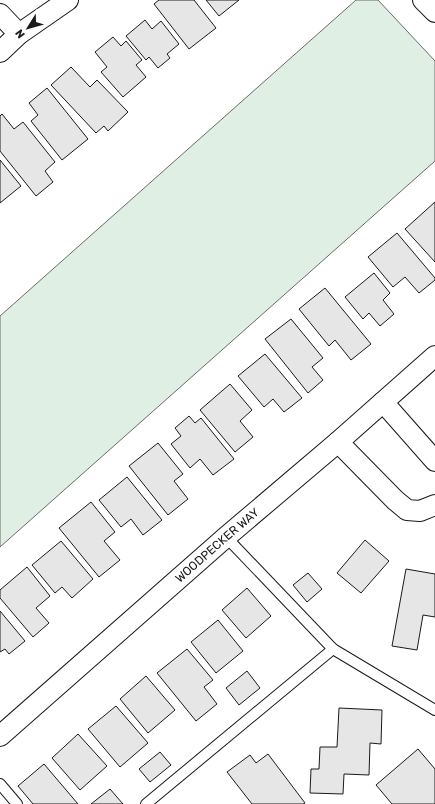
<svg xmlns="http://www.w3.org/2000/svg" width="435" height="804" viewBox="0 0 435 804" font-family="Rubik,sans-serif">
<rect width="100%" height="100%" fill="#fff"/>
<polygon fill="#e0efe3" stroke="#6a6a6a" points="356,0 378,0 435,61 435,161 0,547 0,316"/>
<g fill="#e6e6e6" stroke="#1a1a1a">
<polygon points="159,0 194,0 216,28 189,49 154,4"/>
<polygon points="206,0 239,0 219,16"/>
<polygon points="145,20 152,29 161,21 179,44 167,54 170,58 158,68 149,57 146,60 126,36"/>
<polygon points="113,37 121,46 126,41 142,60 136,65 146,77 123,97 101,72 107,67 95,52"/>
<polygon points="71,67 90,87 97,80 128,112 108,131 104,126 96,133 51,85"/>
<polygon points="47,88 88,139 62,160 31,121 38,115 29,103"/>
<polygon points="2,114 14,129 23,122 55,162 45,171 53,182 36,196 0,151 0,116"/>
<polygon points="0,160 21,186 0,203"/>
<polygon points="435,202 435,262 405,229"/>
<polygon points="397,233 435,278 435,280 419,293 405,277 393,287 368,257"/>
<polygon points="374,273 390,293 383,300 394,314 380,326 369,313 363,319 345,297"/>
<polygon points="325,288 371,344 351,360 335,340 329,346 299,309"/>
<polygon points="291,319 323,358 312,367 323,380 308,393 265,339"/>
<polygon points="265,354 302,398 284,412 273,399 264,407 238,376"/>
<polygon points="230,384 252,410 240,421 253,437 235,452 200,410"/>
<polygon points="189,416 195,423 201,418 234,459 213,475 200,459 190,468 171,444 181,436 175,428"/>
<polygon points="158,443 183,474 174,481 188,499 168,515 129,466"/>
<polygon points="127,477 162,520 143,535 131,519 121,527 99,500"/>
<polygon points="91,502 115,532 104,541 120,560 99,577 59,528"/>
<polygon points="365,540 389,561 361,593 337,573"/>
<polygon points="61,541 93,579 72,598 62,587 55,593 32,565"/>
<polygon points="27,567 50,596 36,608 49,623 33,637 0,598 0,590"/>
<polygon points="406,569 435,574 435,617 423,615 417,650 392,646"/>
<polygon points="308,573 322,589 307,602 293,585"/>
<polygon points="247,588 271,616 246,638 222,610"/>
<polygon points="0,611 25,641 9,654 5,649 0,652"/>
<polygon points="218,620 243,651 216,673 191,642"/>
<polygon points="187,649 213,680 204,687 217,704 196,721 157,673"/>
<polygon points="247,671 260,688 239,705 226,688"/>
<polygon points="146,676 175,710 148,733 120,699"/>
<polygon points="116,706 148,743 120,767 88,729"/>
<polygon points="339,708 382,710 381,744 370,743 369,775 344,774 343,794 310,793 311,769 319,769 320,747 337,747"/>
<polygon points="78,734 107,766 80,790 52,758"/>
<polygon points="418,749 435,769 435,804 392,804 376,785"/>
<polygon points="160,752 171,765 150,782 139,769"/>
<polygon points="268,754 305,803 303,804 252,804 227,772 250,755 256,763"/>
<polygon points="44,764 78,804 33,804 18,786"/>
<polygon points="110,789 123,804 91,804"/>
</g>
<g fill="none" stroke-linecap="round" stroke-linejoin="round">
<g stroke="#1a1a1a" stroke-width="12">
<g id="lane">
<polyline points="226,537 333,649 435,710"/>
<polyline points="0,784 17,804"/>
<polyline points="146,804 333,649"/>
</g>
</g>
<g stroke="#1a1a1a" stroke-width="22">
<g id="street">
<polyline points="423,0 435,12"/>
<polyline points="0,14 19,34"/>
<polyline points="0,52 19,34 68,0"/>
<polyline points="383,402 435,461"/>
<polyline points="338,442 395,500 407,510 420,511 435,505"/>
<path id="s1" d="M0 736 226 537 338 442 435 356"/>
</g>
</g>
<use href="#lane" stroke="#fff" stroke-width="10"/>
<use href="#street" stroke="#fff" stroke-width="20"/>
</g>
<g text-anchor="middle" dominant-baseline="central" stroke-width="3" stroke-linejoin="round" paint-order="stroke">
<g font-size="12" fill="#1a1a1a" stroke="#fff">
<text stroke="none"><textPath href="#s1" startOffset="289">WOODPECKER WAY</textPath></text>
</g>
</g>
<g transform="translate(28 28) rotate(233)" stroke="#ffffff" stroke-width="3" paint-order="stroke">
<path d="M0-3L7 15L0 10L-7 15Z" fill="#1a1a1a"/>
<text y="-6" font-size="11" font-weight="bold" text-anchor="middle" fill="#1a1a1a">N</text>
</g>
</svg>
